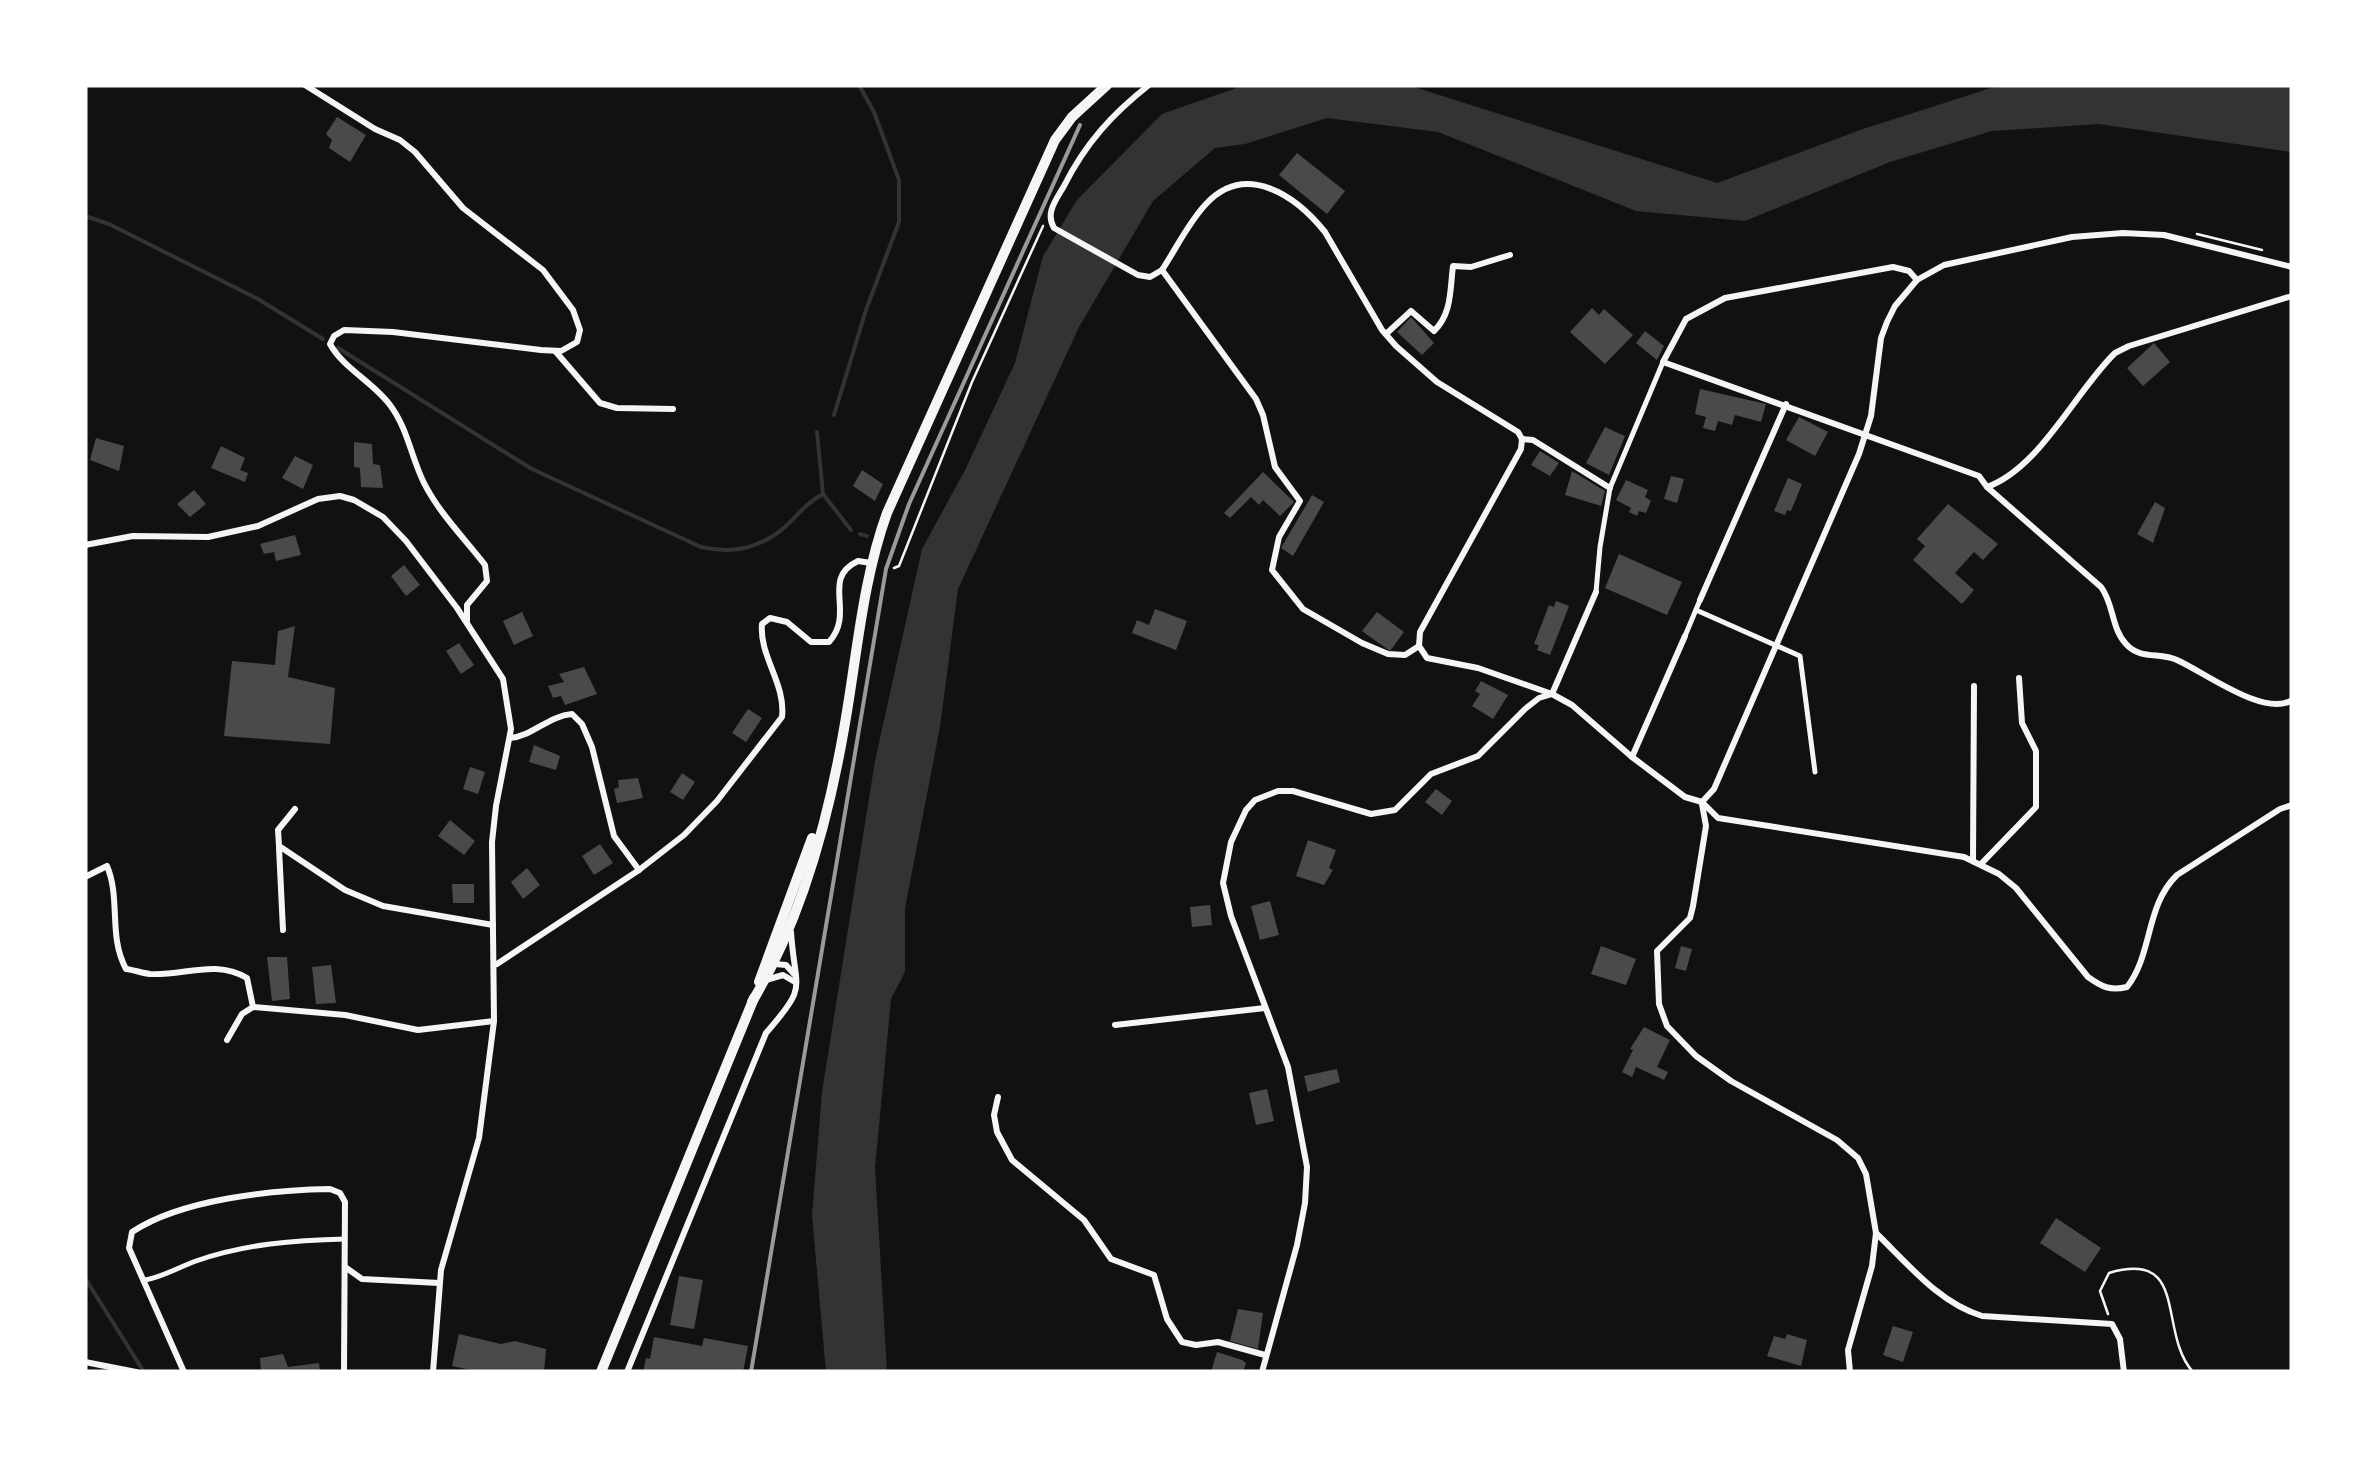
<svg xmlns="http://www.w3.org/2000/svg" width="2377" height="1457" viewBox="0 0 2377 1457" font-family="'IBM Plex Sans',sans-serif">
<rect width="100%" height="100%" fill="#111"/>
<polygon fill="#333" points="1245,85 1408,85 1717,183 1863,129 1991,88 2031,85 2292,85 2292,152 2099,124 1992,131 1890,162 1745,221 1636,211 1438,132 1327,118 1245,144 1215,148 1153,201 1079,327 958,589 940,727 905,908 905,972 891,999 875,1168 887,1372 826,1372 812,1215 822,1092 875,761 922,549 965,470 1015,363 1043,256 1077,200 1162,114"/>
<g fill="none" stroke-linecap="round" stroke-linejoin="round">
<g stroke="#333" stroke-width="4">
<polyline points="85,216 109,224 258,299 323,339"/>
<path d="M338 348 532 469 701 547C733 554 760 549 786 526 799 514 806 503 823 494"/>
<polyline points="834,415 866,310 899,222 899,180 874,112 859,85"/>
<polyline points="817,432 823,494 851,530"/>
<polyline points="860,534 867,536"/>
<polyline points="85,1278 144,1372"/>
</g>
</g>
<g fill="#4a4a4a">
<polygon points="337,117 366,135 350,162 329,148 332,140 326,134"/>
<polygon points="1297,153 1345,191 1327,214 1279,175"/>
<polygon points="1592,308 1599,315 1604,309 1633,335 1605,364 1570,332"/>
<polygon points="1411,317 1434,343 1422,355 1397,332"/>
<polygon points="1645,331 1664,346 1657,360 1636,343"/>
<polygon points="2154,343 2170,362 2143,386 2127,368"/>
<polygon points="1700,389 1766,404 1761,422 1735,415 1732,425 1718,421 1715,431 1703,428 1706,417 1695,414"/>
<polygon points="1799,417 1828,432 1815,456 1786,440"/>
<polygon points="1605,427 1625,436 1609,475 1586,463"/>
<polygon points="96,438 124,446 119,471 90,460"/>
<polygon points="354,442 372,444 373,464 380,465 383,488 361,487 360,468 354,467"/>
<polygon points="221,446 245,458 240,470 248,473 245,482 211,468"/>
<polygon points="1540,451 1559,463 1550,476 1531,465"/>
<polygon points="295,456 313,465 303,489 282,478"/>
<polygon points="862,470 883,484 875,501 853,486"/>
<polygon points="1572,471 1605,491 1601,506 1565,495"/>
<polygon points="1263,472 1294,502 1280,516 1263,500 1259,505 1251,497 1230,518 1224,513"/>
<polygon points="1671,476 1684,479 1677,503 1664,499"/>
<polygon points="1788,478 1802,484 1791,511 1787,510 1785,515 1774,511"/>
<polygon points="1626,480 1648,490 1645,497 1651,501 1646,513 1639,511 1637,516 1629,512 1631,508 1616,500"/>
<polygon points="194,490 206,504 190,517 177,504"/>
<polygon points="1312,495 1324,502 1293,556 1281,548"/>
<polygon points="2155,502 2165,508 2153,543 2137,534"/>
<polygon points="1948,504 1998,544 1983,560 1974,552 1955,573 1974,590 1962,604 1913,560 1925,546 1917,539"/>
<polygon points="295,535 301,555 276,561 274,552 264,554 260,544"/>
<polygon points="1619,554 1682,582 1667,615 1605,588"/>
<polygon points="404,565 420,585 406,596 391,576"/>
<polygon points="1556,601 1569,606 1550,655 1537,650 1539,645 1534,644 1549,605 1554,607"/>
<polygon points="1155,609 1187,621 1176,650 1132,633 1137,620 1149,625"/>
<polygon points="522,612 533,636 514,645 503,621"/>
<polygon points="1377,612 1404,632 1390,651 1362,631"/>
<polygon points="295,626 288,677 335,688 330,744 224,736 232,661 275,665 278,631"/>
<polygon points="459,643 474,665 461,674 446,651"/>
<polygon points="584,667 597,694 565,705 561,696 553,698 548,686 564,682 559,674"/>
<polygon points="1481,681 1508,695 1493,719 1472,706 1480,694 1475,691"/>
<polygon points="748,709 762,718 746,742 732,733"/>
<polygon points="534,745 560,756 556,770 529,762"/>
<polygon points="470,767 485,772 478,794 463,789"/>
<polygon points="682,773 695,782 683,800 670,792"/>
<polygon points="638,778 643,798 617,803 614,789 619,787 618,780"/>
<polygon points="1436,789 1452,801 1442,815 1425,802"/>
<polygon points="450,820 475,841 464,855 438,836"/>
<polygon points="1308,840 1336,850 1329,868 1333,870 1324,885 1296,876"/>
<polygon points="600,844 613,863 594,875 582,856"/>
<polygon points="527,868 540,885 523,899 511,882"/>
<polygon points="452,884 474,884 474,903 453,903"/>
<polygon points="1270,901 1279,935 1260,940 1251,906"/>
<polygon points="1210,905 1212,925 1192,927 1190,907"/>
<polygon points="1601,946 1636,959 1626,985 1591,974"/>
<polygon points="1681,946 1692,949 1686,971 1675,968"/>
<polygon points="267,957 287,957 290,999 272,1001"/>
<polygon points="331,965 336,1003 316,1004 312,967"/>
<polygon points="1644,1027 1670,1040 1657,1067 1668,1072 1664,1080 1636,1067 1632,1077 1622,1072 1633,1050 1630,1049"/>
<polygon points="1337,1069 1340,1082 1308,1092 1304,1076"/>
<polygon points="1267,1089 1274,1121 1256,1125 1249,1093"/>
<polygon points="2056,1218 2101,1248 2085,1272 2040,1243"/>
<polygon points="679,1276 703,1280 694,1329 670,1325"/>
<polygon points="1238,1309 1263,1313 1258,1349 1230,1341"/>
<polygon points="1893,1326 1913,1332 1903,1362 1883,1355"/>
<polygon points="459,1334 501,1344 515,1341 546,1349 544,1372 480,1372 452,1366"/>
<polygon points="1787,1334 1807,1340 1801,1366 1767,1356 1774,1336 1785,1339"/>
<polygon points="654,1337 702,1346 704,1338 748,1346 743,1372 643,1372 646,1358 650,1359"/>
<polygon points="1217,1352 1242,1360 1246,1363 1243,1372 1211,1372"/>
<polygon points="283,1354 288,1367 319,1363 320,1372 261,1372 260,1358"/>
</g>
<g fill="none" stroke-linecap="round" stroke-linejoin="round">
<g stroke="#f5f5f5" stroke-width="2.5">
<polyline points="2197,234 2262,250"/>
<polyline points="894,568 899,566 972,382 1043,226"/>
<path d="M2108 1314 2100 1291 2109 1273C2190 1249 2157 1332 2193 1372"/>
</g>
<g stroke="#f5f5f5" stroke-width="5">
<polyline points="1596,592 1600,547 1610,488 1663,362"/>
<polyline points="1696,610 1800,656 1815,772"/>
<polyline points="1685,636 1700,600"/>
<path d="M145 1280C163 1277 179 1267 196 1261 245 1244 295 1240 345 1239"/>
</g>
<g stroke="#f5f5f5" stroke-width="6">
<path d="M305 85 375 129 400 140 415 152 463 208 543 270 573 310 580 330 577 342 561 351 541 350 393 332 344 330 334 336 330 344C343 368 373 382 390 405 408 429 411 457 424 483 439 513 465 539 485 565L487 581 467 605V621"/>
<path d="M1149 85C1112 114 1085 144 1064 186 1056 200 1045 213 1054 228L1138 275 1150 277 1162 270C1176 249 1188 223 1206 204 1246 161 1296 196 1325 232L1382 330 1396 346 1437 382 1518 432 1522 439 1533 440 1610 488"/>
<polyline points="1162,270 1256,399 1263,415 1275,467 1300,501 1279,537 1272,570 1303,609 1362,643 1388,654 1405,655 1419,646"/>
<path d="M1917 280 1909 271 1893 267 1725 298 1686 319 1663 362 1979 476 1987 487 2101 587C2114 604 2111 628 2126 644 2140 660 2160 652 2177 660 2204 672 2265 718 2292 700"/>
<path d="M1386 334 1411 311 1434 331C1452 314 1450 289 1453 266L1471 267 1510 255"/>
<polyline points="556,352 600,403 617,408 673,409"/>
<path d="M1987 487C2040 468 2075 392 2115 353L2129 346 2292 296"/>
<polyline points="85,545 133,536 208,537 258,526 318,499 340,496 354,500 383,517 406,541 457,608 503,679 511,729 496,806 492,842 494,1021 479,1138 441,1270 433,1372"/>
<polyline points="1700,600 1786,404"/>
<path d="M1419 646 1427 658 1478 668 1552 694 1572 705 1632 757 1685 797 1702 802 1718 818 1964 857 1999 874 2016 888 2088 977C2102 987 2110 991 2127 987 2153 954 2145 906 2177 875L2280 809 2292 805"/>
<polyline points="1419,646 1420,632 1521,449 1522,439"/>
<path d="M510 738C533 736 548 716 572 714L582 724 592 747 614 836 639 870"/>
<polyline points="1632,757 1685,636"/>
<polyline points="1702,802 1714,789 1859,454 1871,416 1881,338 1887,322 1895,306 1917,280 1944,265 2072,237 2123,233 2164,235 2292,267"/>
<polyline points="1702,804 1706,826 1693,906 1690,918 1657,951 1659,1004 1667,1026 1696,1056 1731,1081 1837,1140 1858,1158 1866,1174 1876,1233 1872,1266 1848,1350 1850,1372"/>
<polyline points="295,809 278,830 279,846 345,890 383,906 493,925"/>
<polyline points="279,848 283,930"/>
<polyline points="1973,860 1974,686"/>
<polyline points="1981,864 2036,807 2036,751 2022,723 2019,678"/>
<path d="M85 877 107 866C121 899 108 936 126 969 134 970 142 973 150 974 184 976 215 959 247 978L253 1007"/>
<path d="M497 964 639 870 684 835 717 801 782 717C786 684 759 656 762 624L770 618 787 622 811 642H829C856 612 820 579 858 561L871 563"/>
<polyline points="775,964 786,965 794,974"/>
<polyline points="766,980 783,975 795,982"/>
<polyline points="1115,1025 1265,1008"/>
<polyline points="227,1040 242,1014 253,1007 345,1015 418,1030 494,1021"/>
<polyline points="998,1097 994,1115 997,1132 1012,1160 1084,1220 1111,1259 1154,1275 1167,1319 1182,1342 1196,1345 1218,1342 1265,1355"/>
<path d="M1876 1233C1908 1264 1939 1303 1982 1316L2112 1324 2120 1339 2124 1372"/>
<polyline points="345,1267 362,1279 439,1283"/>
<polyline points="85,1362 136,1372"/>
<path d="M184 1372 129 1248 132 1232C182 1199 272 1190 330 1189L340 1193 345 1202 344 1372"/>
<path d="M627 1372 766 1033C809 984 795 992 791 932"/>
<polyline points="1262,1372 1297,1245 1305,1203 1307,1167 1288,1067 1231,916 1223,883 1231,842 1246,810 1255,800 1278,791 1293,791 1371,814 1395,810 1431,774 1478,756 1525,709 1539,698 1552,694 1596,592"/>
</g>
<g stroke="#f5f5f5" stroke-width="10">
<polyline points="759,982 812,838"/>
<path d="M752 1002C801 921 828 821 844 729 857 657 862 582 887 513L1055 140 1072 117 1107 85"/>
<polyline points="601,1372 754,998"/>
</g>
<polyline stroke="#9a9a9a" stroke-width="4" points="751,1372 886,569 909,504 1080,125"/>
</g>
<rect width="2377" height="1457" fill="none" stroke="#ffffff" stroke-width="175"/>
</svg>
